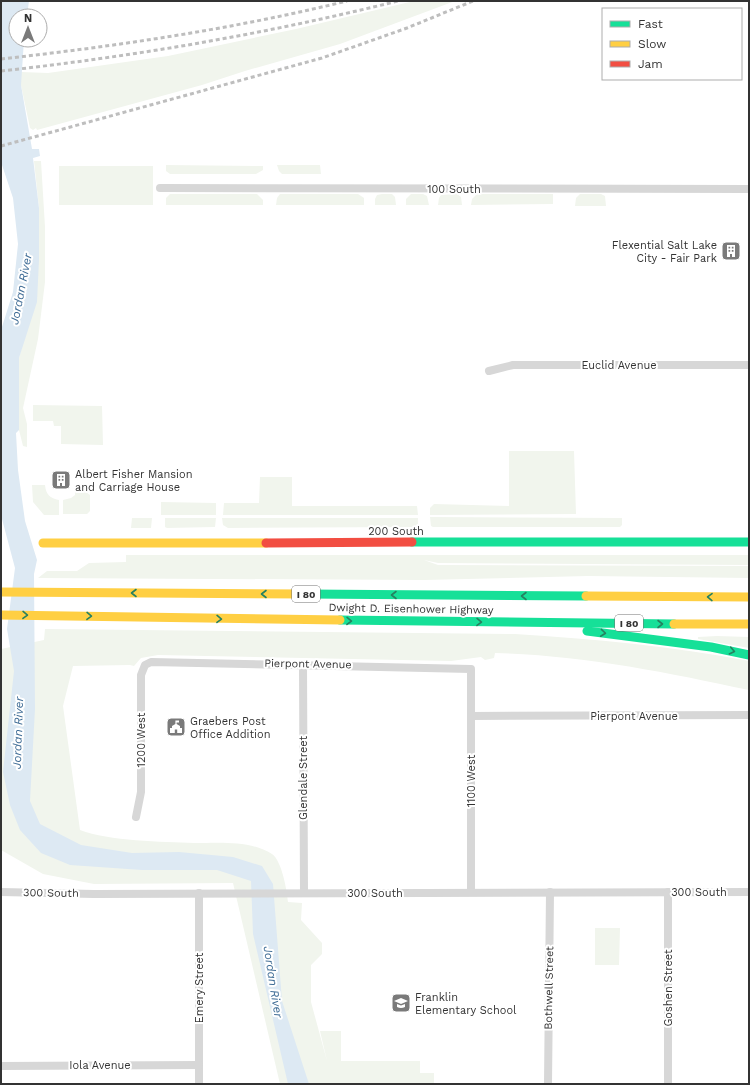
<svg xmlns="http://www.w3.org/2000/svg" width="750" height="1085" viewBox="0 0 750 1085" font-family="'Work Sans',sans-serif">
<rect width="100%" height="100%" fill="#fff"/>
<g fill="#f1f5ed">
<polygon points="414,1 455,1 340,44 245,71 202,85 37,130 36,128 33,130 30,128 21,85 21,72 48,73 168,56 296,29"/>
<polygon points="34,161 41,161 45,227 45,282 38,339 23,408 27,424 27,447 23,446 19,430 19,358 25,335 39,208"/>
<polygon points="166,165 263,166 263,170 256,174 170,174 166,171"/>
<polygon points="277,165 320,165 321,174 282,174 279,171"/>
<rect x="59" y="166" width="94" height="39"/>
<polygon points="170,194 257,194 263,200 263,205 166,205 166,198"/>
<polygon points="280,194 358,194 364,198 364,205 276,205 277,198"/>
<polygon points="382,194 392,194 395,197 396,205 375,205 375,199 377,195"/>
<polygon points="411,194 423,194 427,196 429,205 406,205 406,199"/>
<polygon points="457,194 461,197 462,205 438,205 439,198 441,195"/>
<polygon points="477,194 553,194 553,204 471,205 472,199"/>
<polygon points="580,194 601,194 605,196 606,206 575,206 576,198"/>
<polygon points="33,405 102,406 103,445 61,444 61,426 54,426 53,421 33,421"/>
<polygon points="509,451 574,451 576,514 430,515 430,508 434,504 509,506"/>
<polygon points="260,477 292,477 292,506 417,506 418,515 223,515 224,503 259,503"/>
<polygon points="75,484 90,495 90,511 87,514 63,514 63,500 71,498 75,495"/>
<path d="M32 485H45C46 495 50 498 59 500V515H44L33 502Z"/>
<polygon points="161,502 216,503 216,515 161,515"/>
<polygon points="430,517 622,518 622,525 620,527 433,527 431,526"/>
<polygon points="132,518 152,518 151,528 131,528"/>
<polygon points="165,518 216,518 215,527 167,528 165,527"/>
<polygon points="222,518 418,518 418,524 414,527 228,528 223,525"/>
<polygon points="126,555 749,555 749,565 438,563 424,560 438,565 749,566 749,578 588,576 424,580 38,578 47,571 77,571 89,563 126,562"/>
<path d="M45 629 515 634C594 639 672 646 749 661V690C665 672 581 655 495 653L494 658 485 660 481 657 451 661 158 655 141 658 134 666 130 665 73 666 63 706 80 830C109 841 162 842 194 843 219 843 250 840 272 854 282 861 287 891 288 902L302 903 301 920 322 943V954L311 965V1002L327 1061 320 1031H341V1061H420V1073H434V1084H280L233 883 94 884 43 874 1 850V649L44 640Z"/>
<polygon points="717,636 749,637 749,648 698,639 698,637"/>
<polygon points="595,928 620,928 619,965 595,965"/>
</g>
<polygon fill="#dde9f3" points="1,1 29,1 27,16 16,16 16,40 24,40 21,85 32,149 39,149 40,156 33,158 39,208 39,260 37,302 19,358 19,430 16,433 18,470 25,521 37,560 34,574 35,709 30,801 40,824 81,845 132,853 179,852 233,857 262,866 273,884 282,1001 309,1084 288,1084 253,934 251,881 217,870 142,870 70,865 41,853 20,830 10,805 3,772 14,671 7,629 15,568 2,519 1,507 1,330 13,292 18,244 13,198 1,162"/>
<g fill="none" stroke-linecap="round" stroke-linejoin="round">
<g stroke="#d7d7d7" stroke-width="8">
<polyline points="160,188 749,189"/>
<polyline points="489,371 513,365 749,365"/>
<polyline points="303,664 304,892"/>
<polyline points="471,716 749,715"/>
<polyline points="136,817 141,792 141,675 145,665 151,662 471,669 471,892"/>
<polyline points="1,892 94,894 749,892"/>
<polyline points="668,892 668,1084"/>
<polyline points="199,893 199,1084"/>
<polyline points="1,1066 199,1065"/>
<polyline points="548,1084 550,892"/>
</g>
<g stroke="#16e098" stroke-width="9">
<polyline points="412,542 749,542"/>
<polyline points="306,594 586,596"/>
<polyline points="340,620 674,624"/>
<polyline points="587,631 711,647 749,655"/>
</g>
<g stroke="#ffcf43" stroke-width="9">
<polyline points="43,543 266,543"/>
<polyline points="1,592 306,594"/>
<polyline points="586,596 749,597"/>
<polyline points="1,615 340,620"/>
<polyline points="674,624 749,624"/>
</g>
<polyline stroke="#f24e42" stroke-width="9" points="266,543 412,542"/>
<g stroke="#bebebe" stroke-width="3" stroke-dasharray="4 3" stroke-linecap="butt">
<path d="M1 59C118 46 233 29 347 1"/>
<path d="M1 71C137 56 265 34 398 1"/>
<polyline points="1,146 322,58 407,28 473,1"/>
</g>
</g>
<defs><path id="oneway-chevron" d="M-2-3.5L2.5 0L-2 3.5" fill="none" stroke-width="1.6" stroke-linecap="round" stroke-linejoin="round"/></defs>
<g stroke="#268160">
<use href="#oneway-chevron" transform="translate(134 593) rotate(-180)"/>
<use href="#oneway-chevron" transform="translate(264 594) rotate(-180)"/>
<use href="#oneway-chevron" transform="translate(394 595) rotate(-180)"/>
<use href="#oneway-chevron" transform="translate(524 596) rotate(-180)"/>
<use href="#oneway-chevron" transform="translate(710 597) rotate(-179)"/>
<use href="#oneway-chevron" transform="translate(25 615) rotate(1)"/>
<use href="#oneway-chevron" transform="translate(89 616) rotate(1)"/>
<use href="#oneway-chevron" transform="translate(219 619) rotate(1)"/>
<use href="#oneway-chevron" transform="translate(349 621) rotate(1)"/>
<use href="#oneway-chevron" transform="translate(479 622) rotate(1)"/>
<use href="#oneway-chevron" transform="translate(660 624)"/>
<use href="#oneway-chevron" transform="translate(603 633) rotate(6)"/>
<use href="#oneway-chevron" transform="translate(732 651) rotate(12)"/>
</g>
<defs>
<g id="building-square" transform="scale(1)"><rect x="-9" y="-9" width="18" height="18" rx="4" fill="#7a7a7a" stroke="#fff"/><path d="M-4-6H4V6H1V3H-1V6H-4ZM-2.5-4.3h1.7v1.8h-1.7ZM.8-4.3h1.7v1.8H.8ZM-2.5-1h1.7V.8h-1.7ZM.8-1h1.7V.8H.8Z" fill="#fff"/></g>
<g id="civic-square" transform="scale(1)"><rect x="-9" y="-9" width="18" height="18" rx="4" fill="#7a7a7a" stroke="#fff"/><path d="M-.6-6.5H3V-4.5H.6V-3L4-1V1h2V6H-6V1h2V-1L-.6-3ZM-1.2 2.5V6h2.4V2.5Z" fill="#fff"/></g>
<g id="school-square" transform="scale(1)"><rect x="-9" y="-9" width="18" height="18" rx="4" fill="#7a7a7a" stroke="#fff"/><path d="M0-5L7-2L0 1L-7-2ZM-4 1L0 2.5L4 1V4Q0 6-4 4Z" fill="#fff"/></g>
</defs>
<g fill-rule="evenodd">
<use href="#building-square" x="731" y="251"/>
<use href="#building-square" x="61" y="480"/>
<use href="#civic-square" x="176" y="727"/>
<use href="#school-square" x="401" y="1003"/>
</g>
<g text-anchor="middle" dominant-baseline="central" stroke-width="4" stroke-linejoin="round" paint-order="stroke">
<g fill="#fff" stroke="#707070" stroke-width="1">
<rect x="292" y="586" width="28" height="16" rx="3"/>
<rect x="615" y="615" width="28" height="16" rx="3"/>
</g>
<g font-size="10" font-weight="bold" fill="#333">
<text x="306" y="594">I 80</text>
<text x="629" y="623">I 80</text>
</g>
<g font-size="11" fill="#333" stroke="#fff">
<text x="454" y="189">100 South</text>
<text x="619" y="365">Euclid Avenue</text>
<text x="396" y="531">200 South</text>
<text transform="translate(411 609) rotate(1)">Dwight D. Eisenhower Highway</text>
<text transform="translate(308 664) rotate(1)">Pierpont Avenue</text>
<text x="634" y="716">Pierpont Avenue</text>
<text transform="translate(141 740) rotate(-90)">1200 West</text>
<text transform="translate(303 778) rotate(-90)">Glendale Street</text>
<text transform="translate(471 781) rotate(-90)">1100 West</text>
<text x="699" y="892">300 South</text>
<text transform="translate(51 893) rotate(1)">300 South</text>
<text x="375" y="893">300 South</text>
<text transform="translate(199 988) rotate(-90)">Emery Street</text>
<text transform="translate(549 988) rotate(-89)">Bothwell Street</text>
<text transform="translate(668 988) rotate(-90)">Goshen Street</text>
<text x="100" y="1065">Iola Avenue</text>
</g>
<g font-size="11" fill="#333" stroke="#fff" text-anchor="start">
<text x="717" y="245" text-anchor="end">Flexential Salt Lake<tspan x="717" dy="13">City - Fair Park</tspan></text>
<text x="75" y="474">Albert Fisher Mansion<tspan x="75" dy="13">and Carriage House</tspan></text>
<text x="190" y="721">Graebers Post<tspan x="190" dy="13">Office Addition</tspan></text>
<text x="415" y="997">Franklin<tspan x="415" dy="13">Elementary School</tspan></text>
</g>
<g font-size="12" font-style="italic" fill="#406d96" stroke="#fff">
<text transform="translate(21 289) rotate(-79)">Jordan River</text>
<text transform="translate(18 733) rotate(-88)">Jordan River</text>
<text transform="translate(273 982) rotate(81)">Jordan River</text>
</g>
</g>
<rect width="750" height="1085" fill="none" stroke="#333333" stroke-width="4"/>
<rect x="602" y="8" width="140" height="72" fill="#ffffff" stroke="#adadad"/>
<rect x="610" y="21" width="20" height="6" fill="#16e098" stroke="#adadad"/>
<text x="638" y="28" font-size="12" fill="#333333">Fast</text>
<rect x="610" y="41" width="20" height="6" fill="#ffcf43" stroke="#adadad"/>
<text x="638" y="48" font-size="12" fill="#333333">Slow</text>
<rect x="610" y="61" width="20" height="6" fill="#f24e42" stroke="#adadad"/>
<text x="638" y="68" font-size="12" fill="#333333">Jam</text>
<g transform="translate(28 28)"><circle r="19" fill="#ffffff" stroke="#adadad"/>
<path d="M0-3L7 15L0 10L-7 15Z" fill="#7a7a7a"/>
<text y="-6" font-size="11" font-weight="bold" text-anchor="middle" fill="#333333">N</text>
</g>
</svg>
